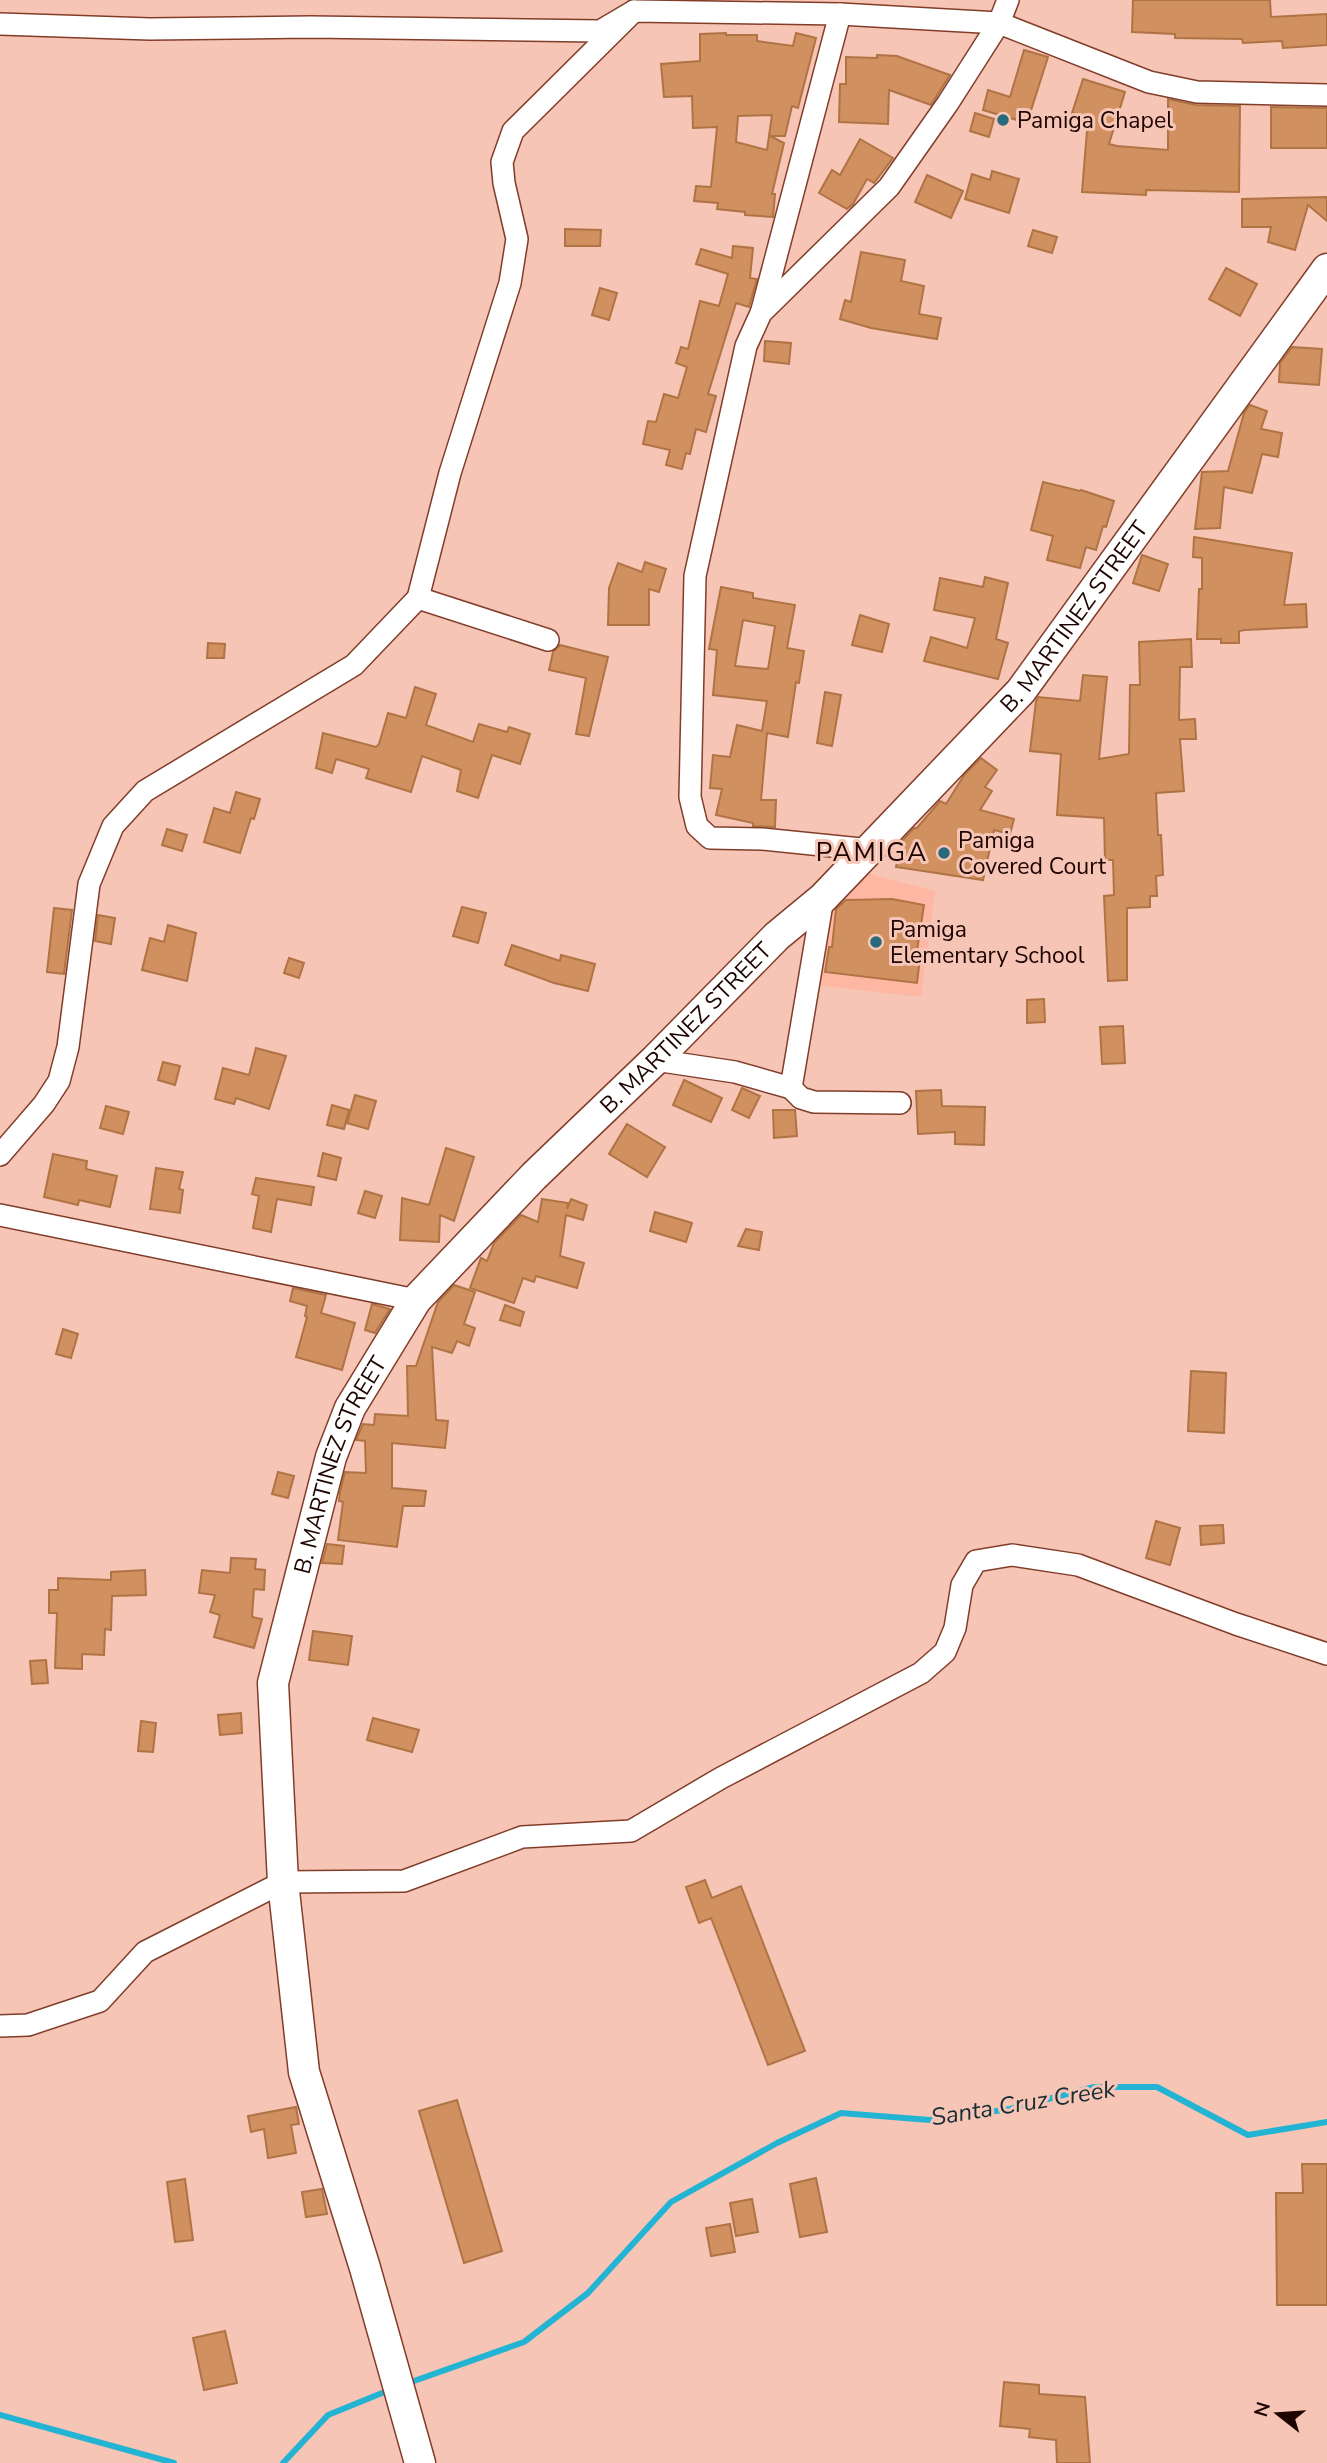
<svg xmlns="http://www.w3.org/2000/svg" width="1327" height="2463" viewBox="0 0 1327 2463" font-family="'Nunito Sans',sans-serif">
<rect width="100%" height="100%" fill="#f6c5b6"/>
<polygon fill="#feb7a2" points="866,873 935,891 921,997 817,985 830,899"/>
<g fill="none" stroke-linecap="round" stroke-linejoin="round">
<g stroke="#24b4d3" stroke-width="6">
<polyline points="414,2381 524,2342 588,2293 671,2202 777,2143 841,2113 930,2120 1010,2109 1094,2087 1157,2087 1248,2135 1327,2122"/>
<polyline points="0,2415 174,2463"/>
<polyline points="283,2463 328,2415 382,2393"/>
</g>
</g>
<g fill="#d09060" stroke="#b07344" stroke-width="2" fill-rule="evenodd">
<polygon points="1133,0 1270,0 1271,17 1327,14 1327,45 1283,48 1282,41 1243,43 1242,39 1175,38 1175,34 1132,32"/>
<path d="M726 33V35H757V41L793 46 796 33 816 38 798 108 792 106 785 136H770L784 143 772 194H775L773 217 745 215V212L717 209 718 203 694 201 696 186 711 187 717 127 693 128 692 96 664 97 661 64 700 61V34ZM772 115 767 150 736 142 738 116Z"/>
<polygon points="1024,50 1048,57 1027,123 983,110 988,90 1010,97"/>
<polygon points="877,55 897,56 950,75 931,105 889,90 888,124 839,122 840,84 846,84 846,57 877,58"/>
<polygon points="1083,79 1125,92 1109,144 1117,146 1168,150 1168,99 1196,105 1240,106 1239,192 1146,190 1146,195 1082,192 1088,118 1072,113"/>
<polygon points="1271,107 1327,108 1327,148 1271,148"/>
<polygon points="975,113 994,119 989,137 970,131"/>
<polygon points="860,139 893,158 874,183 867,179 853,204 847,209 819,193 832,170 840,175"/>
<polygon points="992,171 1019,179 1009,213 965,199 972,174 990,180"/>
<polygon points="927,175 963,191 951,218 915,202"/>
<polygon points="1327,197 1327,221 1308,205 1295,250 1268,242 1271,227 1242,227 1242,199"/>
<polygon points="565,229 601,230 600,246 565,246"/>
<polygon points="1033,230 1057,237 1052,253 1028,246"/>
<polygon points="733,246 753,248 750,278 757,279 749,307 736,303 708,394 716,396 706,432 696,429 690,454 686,453 682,469 666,465 670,450 643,444 648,421 656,422 664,394 678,398 687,367 676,363 681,347 688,349 700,301 719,306 728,274 696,264 701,249 732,258"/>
<polygon points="861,252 905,260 901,281 924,286 919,314 941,318 937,339 871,328 840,319 845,300 851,302"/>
<polygon points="1226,268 1257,284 1240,316 1209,299"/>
<polygon points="600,288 617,293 609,320 592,315"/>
<polygon points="765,341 791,343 789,364 764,361"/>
<polygon points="1292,347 1322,349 1319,385 1279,382 1280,363"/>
<polygon points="1250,405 1267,411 1261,429 1282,433 1278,457 1262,454 1252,493 1224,487 1220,528 1195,529 1202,472 1228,471 1244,413"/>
<polygon points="1043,482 1080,491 1081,490 1114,501 1106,527 1103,526 1096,550 1086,547 1080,568 1047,560 1053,536 1031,530"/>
<polygon points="1194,537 1292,553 1284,605 1306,604 1307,627 1245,630 1239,631 1239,643 1221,643 1221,639 1197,639 1199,589 1202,589 1202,558 1193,557"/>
<polygon points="1142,555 1168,564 1159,591 1133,583"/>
<polygon points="645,562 666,569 659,592 649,589 649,625 608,625 609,588 618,563 642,572"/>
<polygon points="985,577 1008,583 996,639 1008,643 998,679 924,661 931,637 967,648 975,618 934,610 940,578 983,587"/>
<path d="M721 587 753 593V598L795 605 787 648 804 651 799 683 796 682 788 737 767 733 761 800H776L775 827 753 826V823L716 815 722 789 710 788 713 755 730 757 737 725 762 731 767 701 713 695 717 650 709 649ZM743 620 775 626 768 669 735 666Z"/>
<polygon points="860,615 889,624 882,652 852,645"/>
<polygon points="1191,639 1192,667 1180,667 1179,720 1195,719 1196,739 1180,739 1184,791 1156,793 1158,835 1161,835 1163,875 1156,876 1157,896 1150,896 1150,907 1127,908 1127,980 1108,981 1104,896 1114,895 1113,860 1105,860 1104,818 1057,815 1061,754 1030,751 1036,701 1038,697 1080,701 1083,675 1107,677 1099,759 1129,754 1130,685 1140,685 1139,642"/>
<polygon points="208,643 225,644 224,658 207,658"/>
<polygon points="560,645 608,657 589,736 576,734 586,678 549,670 553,652"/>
<polygon points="415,687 436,694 426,725 473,742 479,724 507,732 509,727 530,734 520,764 492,755 478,798 457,791 461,770 422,756 411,792 366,778 369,769 336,759 332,773 316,768 323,733 376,747 379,744 388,713 406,718"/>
<polygon points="825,692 841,695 832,746 817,743"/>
<polygon points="981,758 997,770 985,787 992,791 980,810 1014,819 1010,834 994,830 983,880 896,867 901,842 914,828 917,828 940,801 946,804 965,774"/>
<polygon points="236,792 260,799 254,819 251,818 240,853 204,842 214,808 230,813"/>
<polygon points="167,829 187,835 182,851 162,845"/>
<polygon points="892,899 924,905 916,957 920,958 917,983 825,972 829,947 832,947 836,909 846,900"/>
<polygon points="462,907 486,913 478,943 453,936"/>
<polygon points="54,908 72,910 64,974 47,972"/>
<polygon points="98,915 115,918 111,944 95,941"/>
<polygon points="168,925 196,933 187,981 142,970 150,938 164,942"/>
<polygon points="512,945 560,961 561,955 595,964 588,991 554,983 505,965"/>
<polygon points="289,958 304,963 299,978 284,973"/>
<polygon points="1044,999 1045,1022 1027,1023 1027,1000"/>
<polygon points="1123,1026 1125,1063 1102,1064 1100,1027"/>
<polygon points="256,1048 286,1056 269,1109 236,1098 234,1104 215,1099 223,1068 249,1075"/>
<polygon points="163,1062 180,1066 175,1085 158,1080"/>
<polygon points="684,1080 722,1098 711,1122 673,1105"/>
<polygon points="742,1088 760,1096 749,1118 732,1110"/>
<polygon points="941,1090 942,1106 985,1107 984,1145 955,1144 955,1132 918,1134 916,1091"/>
<polygon points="355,1095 376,1101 368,1129 347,1123"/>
<polygon points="332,1105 349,1110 344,1129 327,1125"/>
<polygon points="106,1106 129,1112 123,1134 100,1128"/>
<polygon points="773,1110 795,1110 797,1136 774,1138"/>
<polygon points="627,1124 665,1147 647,1177 609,1154"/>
<polygon points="446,1148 474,1157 454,1221 440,1215 439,1242 400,1240 402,1198 429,1205"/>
<polygon points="323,1153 341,1158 336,1180 318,1176"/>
<polygon points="53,1154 87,1161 86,1169 117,1176 110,1207 79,1200 78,1205 44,1197"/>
<polygon points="156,1168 183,1172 179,1189 183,1190 180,1213 150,1209"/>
<polygon points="256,1178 314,1187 311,1205 277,1199 271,1232 253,1228 259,1196 252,1194"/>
<polygon points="365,1191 382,1196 375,1218 358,1213"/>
<polygon points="542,1199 568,1203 567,1209 571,1199 587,1205 583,1220 566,1215 560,1256 584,1263 577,1288 536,1276 534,1282 523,1278 514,1303 470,1288 481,1258 487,1261 494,1243 521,1215 538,1222"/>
<polygon points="655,1212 692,1223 686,1242 650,1231"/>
<polygon points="746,1229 762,1232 759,1250 738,1246"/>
<polygon points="454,1285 475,1292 464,1324 475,1328 469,1346 457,1341 452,1353 432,1347 436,1420 448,1421 445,1448 392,1443 392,1488 426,1491 424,1506 403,1506 397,1547 338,1540 343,1502 339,1501 340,1492 345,1472 366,1473 365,1441 356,1440 363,1424 374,1425 375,1414 408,1416 407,1366 416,1366 438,1302"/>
<polygon points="293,1288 326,1295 321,1313 355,1323 342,1370 296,1357 307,1317 305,1316 307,1306 290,1301"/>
<polygon points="372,1304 390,1309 375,1333 365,1330"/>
<polygon points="505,1305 524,1312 520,1326 500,1320"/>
<polygon points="63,1329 78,1334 71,1358 56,1354"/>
<polygon points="1191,1371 1226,1373 1224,1433 1188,1431"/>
<polygon points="278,1472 294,1476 288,1498 272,1494"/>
<polygon points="1156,1521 1180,1528 1170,1565 1146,1558"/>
<polygon points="1223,1525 1224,1543 1201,1545 1200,1526"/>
<polygon points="327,1544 344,1546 342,1564 322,1563"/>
<polygon points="231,1558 256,1559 255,1569 265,1570 264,1590 254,1589 252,1617 262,1619 254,1648 214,1637 220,1615 210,1612 215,1595 199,1593 202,1570 230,1573"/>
<polygon points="145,1570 146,1595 112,1596 111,1630 105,1629 104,1655 82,1654 82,1669 55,1668 57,1613 49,1613 49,1590 58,1590 58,1578 111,1580 111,1572"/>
<polygon points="313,1631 352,1636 348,1665 309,1660"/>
<polygon points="46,1660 48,1683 32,1684 30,1661"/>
<polygon points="241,1713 242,1733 220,1735 218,1715"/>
<polygon points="373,1718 419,1730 412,1752 367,1740"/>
<polygon points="141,1721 156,1723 153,1752 138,1751"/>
<polygon points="705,1880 712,1898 741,1886 805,2051 768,2065 711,1918 699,1923 686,1887"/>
<polygon points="457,2100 502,2251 464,2263 419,2111"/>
<polygon points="296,2107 299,2124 291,2125 296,2153 268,2158 264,2129 251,2132 248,2116"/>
<polygon points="1302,2164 1327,2164 1327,2305 1277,2305 1276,2193 1303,2193"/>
<polygon points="816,2178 827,2232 800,2237 790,2184"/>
<polygon points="185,2179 193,2240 175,2242 167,2182"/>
<polygon points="322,2189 327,2214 306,2217 302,2192"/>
<polygon points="752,2199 758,2232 736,2236 730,2203"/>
<polygon points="730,2224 735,2252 711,2256 706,2228"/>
<polygon points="225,2331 237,2383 204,2390 193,2338"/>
<polygon points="1004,2382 1039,2385 1039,2394 1085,2397 1090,2463 1057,2463 1056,2440 1029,2437 1030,2429 1000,2426"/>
</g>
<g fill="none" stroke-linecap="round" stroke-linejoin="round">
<g stroke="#823d29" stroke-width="24">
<g id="street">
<polyline points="0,24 150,29 311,27 600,31 634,11 840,14 999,23 1149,82 1197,92 1327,95"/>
<polyline points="762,310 840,14"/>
<polyline points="418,598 548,640"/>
<polyline points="871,850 762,839 710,838 697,826 690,797 695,576 746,346 761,313 889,187 948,103 999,23 1008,0"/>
<polyline points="655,1060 735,1072 791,1088 823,898"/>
<polyline points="791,1088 801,1098 814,1102 900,1103"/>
<polyline points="0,1155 44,1104 59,1081 68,1047 89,884 113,826 145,791 354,665 418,598 450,473 510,283 517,239 504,183 502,162 513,131 634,11"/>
<polyline points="0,1215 416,1300"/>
<polyline points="0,2026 28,2025 100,2001 145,1952 283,1882 404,1881 522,1837 631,1831 721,1778 921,1673 945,1652 955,1628 962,1585 976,1561 1012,1555 1078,1565 1236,1624 1327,1654"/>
</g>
</g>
<g stroke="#823d29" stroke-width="33">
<g id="secondary">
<path id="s1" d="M420 2463 365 2268 304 2072 283 1882 273 1683 331 1457 350 1408 416 1300 534 1176 655 1060 777 936 823 898 1021 691 1327 269"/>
</g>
</g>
<use href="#street" stroke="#fff" stroke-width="21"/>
<use href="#secondary" stroke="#fff" stroke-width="30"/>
</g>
<g fill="#266a7b" stroke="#f6c5b6" stroke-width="2.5">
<circle cx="1003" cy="120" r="7"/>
<circle cx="944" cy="853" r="7"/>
<circle cx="876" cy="942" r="7"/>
</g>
<g text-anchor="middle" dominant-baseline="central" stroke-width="6" stroke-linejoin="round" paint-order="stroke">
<g font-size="23" fill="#1d0400" stroke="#f6c5b6" text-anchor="start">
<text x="1017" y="120">Pamiga Chapel</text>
<text x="958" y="840">Pamiga<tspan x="958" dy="26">Covered Court</tspan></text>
<text x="890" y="929">Pamiga<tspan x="890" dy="26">Elementary School</tspan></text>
</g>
<g font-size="23" fill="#1d0400" stroke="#f6c5b6">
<text stroke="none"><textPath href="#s1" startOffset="2161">B. MARTINEZ STREET</textPath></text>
<text stroke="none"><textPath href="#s1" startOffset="1594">B. MARTINEZ STREET</textPath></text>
<text stroke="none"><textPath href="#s1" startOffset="1027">B. MARTINEZ STREET</textPath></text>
</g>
<g font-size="24" font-style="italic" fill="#172d33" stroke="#f6c5b6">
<text transform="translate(1023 2103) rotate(-9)">Santa Cruz Creek</text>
</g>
<g font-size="26" letter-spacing="2" fill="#1d0400" stroke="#f6c5b6">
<text x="872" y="852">PAMIGA</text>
</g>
</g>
<g transform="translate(1278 2414) rotate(287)" stroke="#f6c5b6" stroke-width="5" paint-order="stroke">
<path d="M0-5L12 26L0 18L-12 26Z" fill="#1d0400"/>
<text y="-10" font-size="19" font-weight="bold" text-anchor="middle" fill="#1d0400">N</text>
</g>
</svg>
